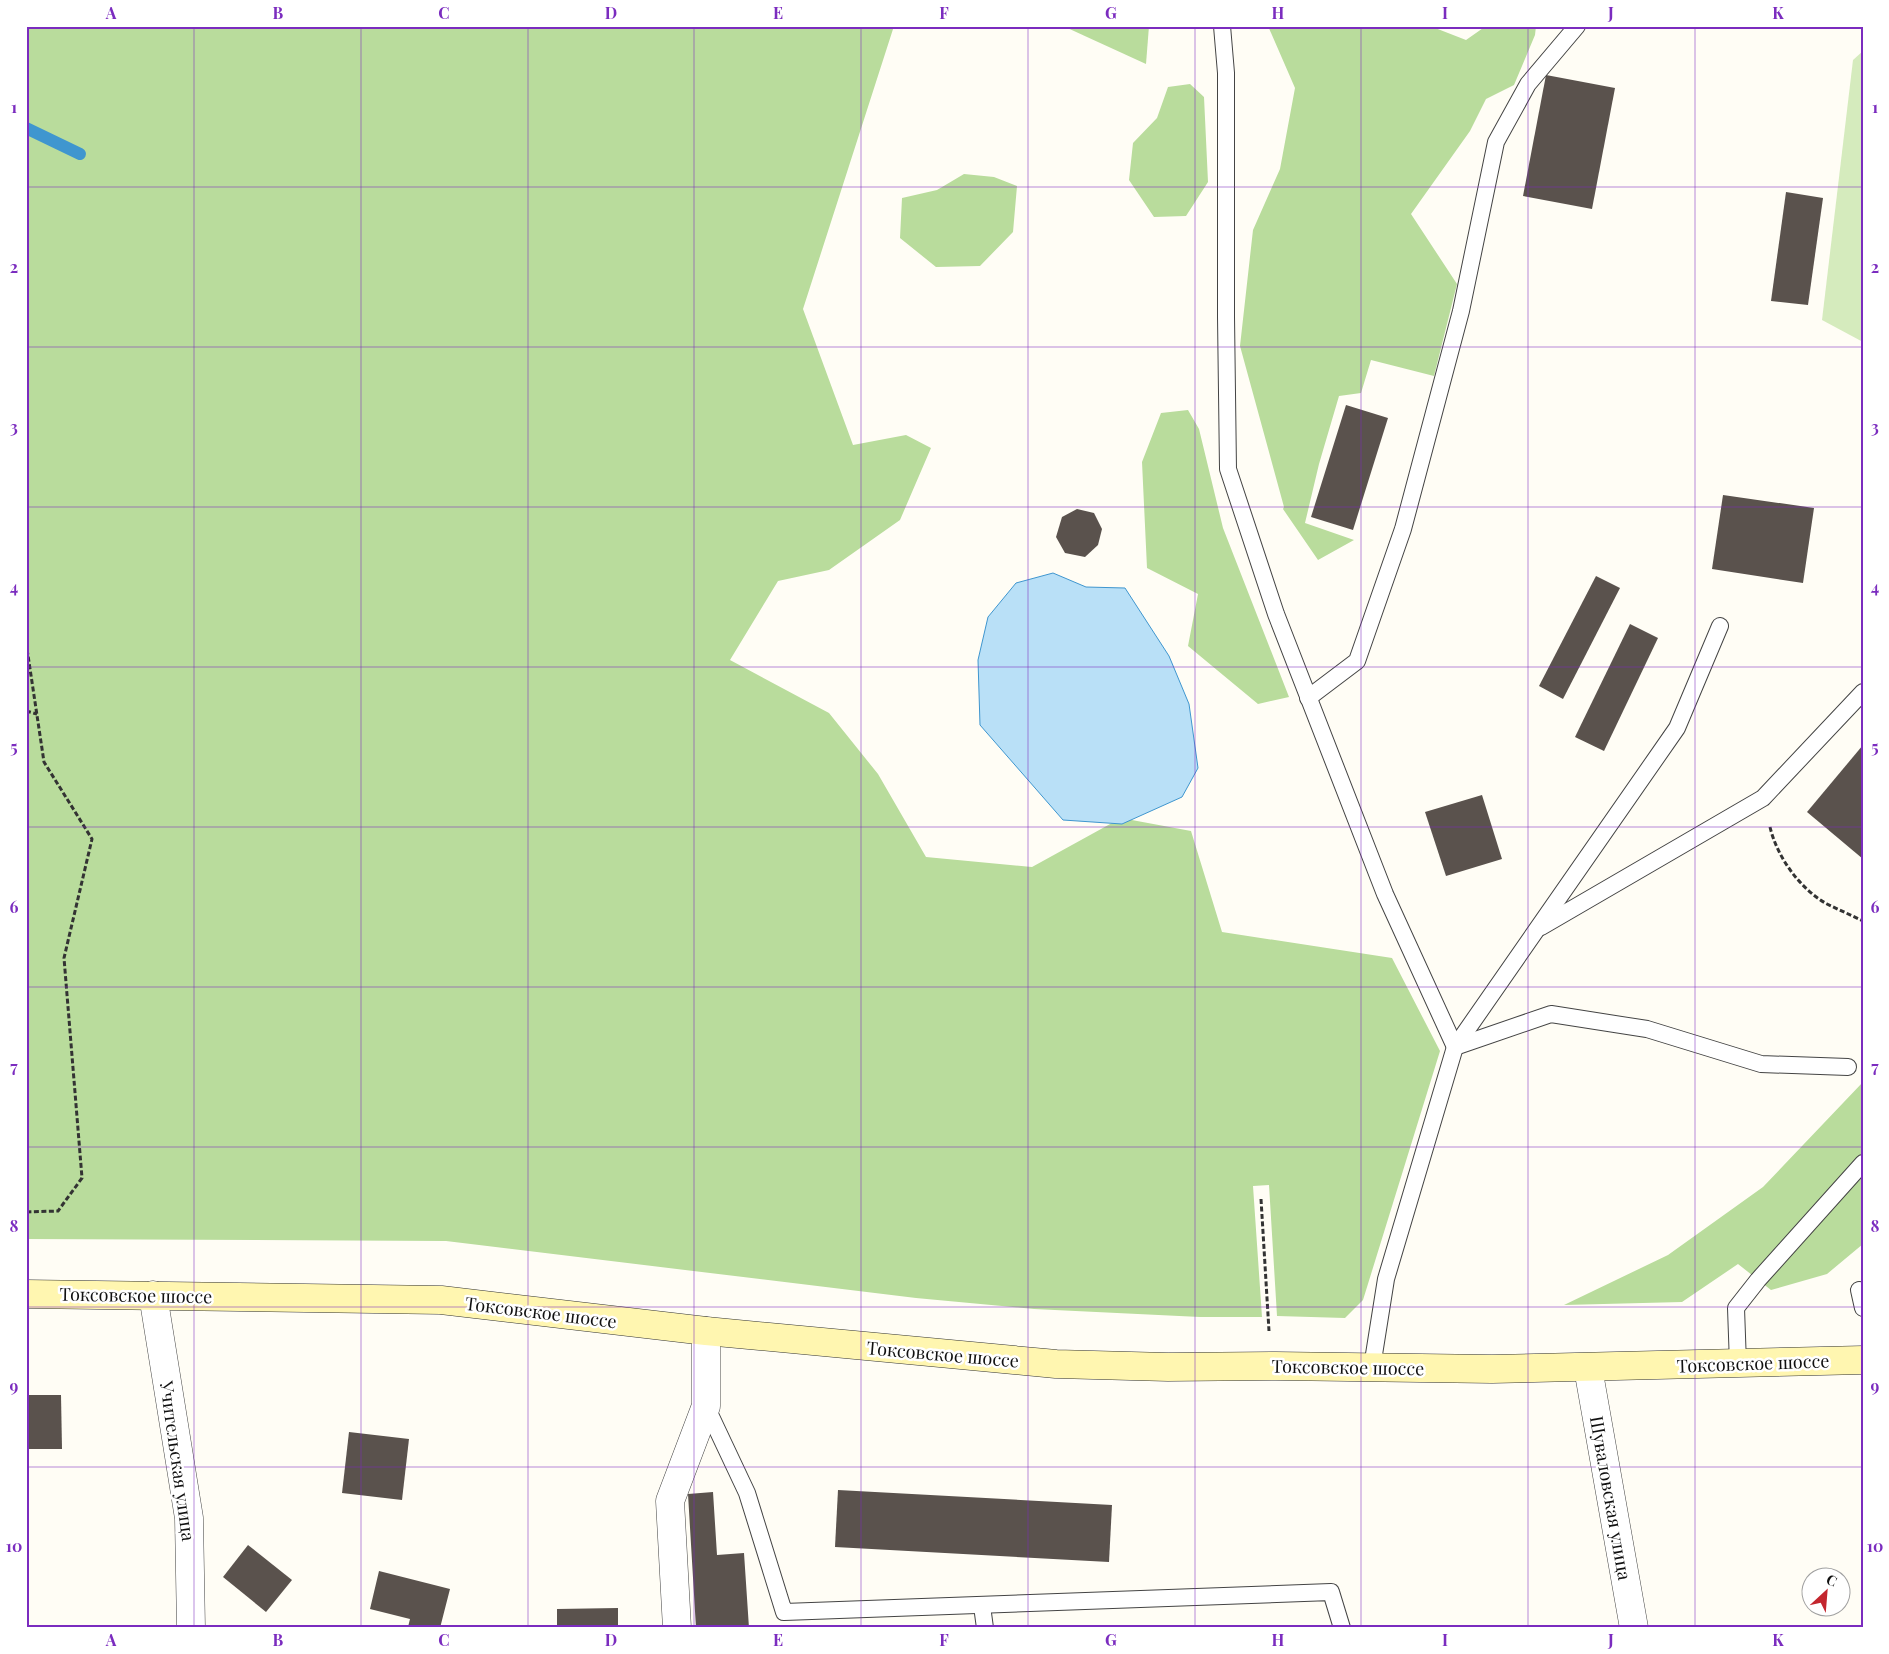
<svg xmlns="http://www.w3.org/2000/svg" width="1889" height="1654" viewBox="0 0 1889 1654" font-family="'Playfair Display',serif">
<rect width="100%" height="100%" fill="#fffdf5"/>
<polygon fill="#d5ebbd" points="1863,51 1863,342 1822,320 1853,60"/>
<g fill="#b9dc9c">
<polygon points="26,26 894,26 803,309 853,445 906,435 931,448 900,520 829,570 778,581 730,660 829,713 878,774 926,857 1032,867 1121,818 1191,831 1222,932 1392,958 1440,1051 1363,1300 1345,1318 1277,1316 1269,1185 1253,1186 1262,1317 1200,1317 1034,1309 916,1298 446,1241 26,1239"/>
<polygon points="1063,26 1149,26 1146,64"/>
<polygon points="1268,26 1430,26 1466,40 1486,26 1536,26 1535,35 1514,85 1486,99 1470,131 1411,214 1457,284 1434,376 1371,360 1361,393 1339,396 1319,464 1305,523 1354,540 1318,560 1283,509 1284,507 1240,346 1253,230 1280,169 1295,88"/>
<polygon points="1190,84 1204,97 1208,182 1186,216 1154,217 1129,180 1133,143 1157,118 1168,87"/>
<polygon points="964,174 994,177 1017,186 1013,232 980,266 936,267 900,238 902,198 937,190"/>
<polygon points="1188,410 1199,429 1223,528 1289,697 1258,704 1188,646 1198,594 1147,568 1142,462 1161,413"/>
<polygon points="1863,1082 1863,1244 1827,1274 1771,1290 1738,1264 1682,1302 1564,1305 1668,1255 1763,1187"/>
</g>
<polygon fill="#b9e0f7" stroke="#3f96cf" points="1053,573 1086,587 1125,588 1169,656 1189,704 1198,768 1182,797 1122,824 1063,820 980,725 978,660 988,617 1016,583"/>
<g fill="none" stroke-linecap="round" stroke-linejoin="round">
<polyline stroke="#3f96cf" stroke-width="12" points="26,128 80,154"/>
</g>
<g fill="#5a524d">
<polygon points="1546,75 1615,88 1592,209 1523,196"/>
<polygon points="1786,192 1823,198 1808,305 1771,301"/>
<polygon points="1346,405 1388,418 1353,530 1311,517"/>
<polygon points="1723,495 1814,508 1803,583 1712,569"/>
<polygon points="1077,509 1094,513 1102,529 1098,545 1085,557 1065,553 1056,537 1062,517"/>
<polygon points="1596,576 1620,588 1563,699 1539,686"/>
<polygon points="1630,624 1658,638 1604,751 1575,737"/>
<polygon points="1863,745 1863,859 1807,812"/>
<polygon points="1482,795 1502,859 1446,876 1425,812"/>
<polygon points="26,1395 61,1395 62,1449 26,1449"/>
<polygon points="349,1432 409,1439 402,1500 342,1493"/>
<polygon points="838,1490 1112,1505 1109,1562 835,1547"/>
<polygon points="713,1492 717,1555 744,1553 749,1628 696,1628 688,1494"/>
<polygon points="248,1545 292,1580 266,1612 223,1577"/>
<polygon points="379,1571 450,1589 440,1628 408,1627 410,1619 370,1609"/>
<polygon points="618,1608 618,1628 557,1628 557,1609"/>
</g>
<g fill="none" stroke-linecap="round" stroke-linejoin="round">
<g stroke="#444" stroke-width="18">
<g id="service">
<polyline points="1222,26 1226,73 1226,317 1228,469 1276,614 1385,894 1455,1047 1551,1014 1647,1029 1761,1064 1848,1067"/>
<polyline points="1308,698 1357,661 1403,529 1461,311 1496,142 1528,84 1577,26"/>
<polyline points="1541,927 1763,798 1863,692"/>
<polyline points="1859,1290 1863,1308"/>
<polyline points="1738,1364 1736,1308 1758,1280 1863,1163"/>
<polyline points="1372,1367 1386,1279 1455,1047 1677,728 1720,626"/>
<polyline points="706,1406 747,1493 784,1612 1331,1592 1342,1628"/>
<polyline points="982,1606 985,1628"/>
</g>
</g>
<g stroke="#444" stroke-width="29">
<g id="minor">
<polyline points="153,1295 189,1518 191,1628"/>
<polyline points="1588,1368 1634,1628"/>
<polyline points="677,1628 670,1501 706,1406 706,1331"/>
</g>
</g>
<g stroke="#333" stroke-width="29">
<polyline id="secondary" points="26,1294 441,1300 706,1331 1056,1364 1168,1367 1276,1366 1492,1369 1863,1360"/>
</g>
<g stroke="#333" stroke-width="3" stroke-dasharray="5 2.5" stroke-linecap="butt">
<polyline points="26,642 44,762 92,839 64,958 82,1178 58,1211 26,1212"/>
<polyline points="26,711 37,714"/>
<path d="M1770 827C1777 857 1800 889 1827 904 1839 910 1851 915 1863 921"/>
<polyline points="1261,1199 1269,1331"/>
</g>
<use href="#service" stroke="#fff" stroke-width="16"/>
<use href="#minor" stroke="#fff" stroke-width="28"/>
<use href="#secondary" stroke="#fff6b0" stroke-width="28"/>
</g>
<path fill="none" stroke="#7b2cbf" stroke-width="1" stroke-opacity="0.55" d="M194 26V1628M361 26V1628M528 26V1628M694 26V1628M861 26V1628M1028 26V1628M1195 26V1628M1361 26V1628M1528 26V1628M1695 26V1628M26 187H1863M26 347H1863M26 507H1863M26 667H1863M26 827H1863M26 987H1863M26 1147H1863M26 1307H1863M26 1467H1863"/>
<g text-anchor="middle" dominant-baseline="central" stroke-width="5" stroke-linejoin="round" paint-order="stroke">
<g font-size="18" fill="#111" stroke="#fff">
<text transform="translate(136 1295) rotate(1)">Токсовское шоссе</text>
<text transform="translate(541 1312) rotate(7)">Токсовское шоссе</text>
<text transform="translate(943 1354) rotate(5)">Токсовское шоссе</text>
<text transform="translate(1753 1363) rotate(-2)">Токсовское шоссе</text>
<text transform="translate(1348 1367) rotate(1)">Токсовское шоссе</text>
<text transform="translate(178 1461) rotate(82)">Учительская улица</text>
<text transform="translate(1611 1498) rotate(80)">Шуваловская улица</text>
</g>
</g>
<rect width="1889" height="1654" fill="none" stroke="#ffffff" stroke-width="55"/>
<g transform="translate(1826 1592) rotate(26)"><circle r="24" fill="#ffffff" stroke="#a0a0a0"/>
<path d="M0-4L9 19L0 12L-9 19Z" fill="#c4262e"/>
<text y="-8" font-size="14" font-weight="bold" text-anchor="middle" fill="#111111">С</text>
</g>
<rect x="28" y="28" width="1834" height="1598" fill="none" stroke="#7b2cbf" stroke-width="2"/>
<g font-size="16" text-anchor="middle" font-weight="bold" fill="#7b2cbf">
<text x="111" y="19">A</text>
<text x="278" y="19">B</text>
<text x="444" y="19">C</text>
<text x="611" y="19">D</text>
<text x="778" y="19">E</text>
<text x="944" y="19">F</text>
<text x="1111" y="19">G</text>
<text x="1278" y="19">H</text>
<text x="1445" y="19">I</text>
<text x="1611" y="19">J</text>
<text x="1778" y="19">K</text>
<text x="14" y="113">1</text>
<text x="1875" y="113">1</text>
<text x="14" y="273">2</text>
<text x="1875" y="273">2</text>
<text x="14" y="433">3</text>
<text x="1875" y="433">3</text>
<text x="14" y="593">4</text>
<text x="1875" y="593">4</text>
<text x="14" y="753">5</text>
<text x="1875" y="753">5</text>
<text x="14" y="913">6</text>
<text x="1875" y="913">6</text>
<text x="14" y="1073">7</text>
<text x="1875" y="1073">7</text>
<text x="14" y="1232">8</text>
<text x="1875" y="1232">8</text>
<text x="14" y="1392">9</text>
<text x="1875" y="1392">9</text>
<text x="14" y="1552">10</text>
<text x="1875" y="1552">10</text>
<text x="111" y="1646">A</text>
<text x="278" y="1646">B</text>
<text x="444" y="1646">C</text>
<text x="611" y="1646">D</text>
<text x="778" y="1646">E</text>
<text x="944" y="1646">F</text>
<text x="1111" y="1646">G</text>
<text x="1278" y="1646">H</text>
<text x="1445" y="1646">I</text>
<text x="1611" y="1646">J</text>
<text x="1778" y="1646">K</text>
</g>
</svg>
